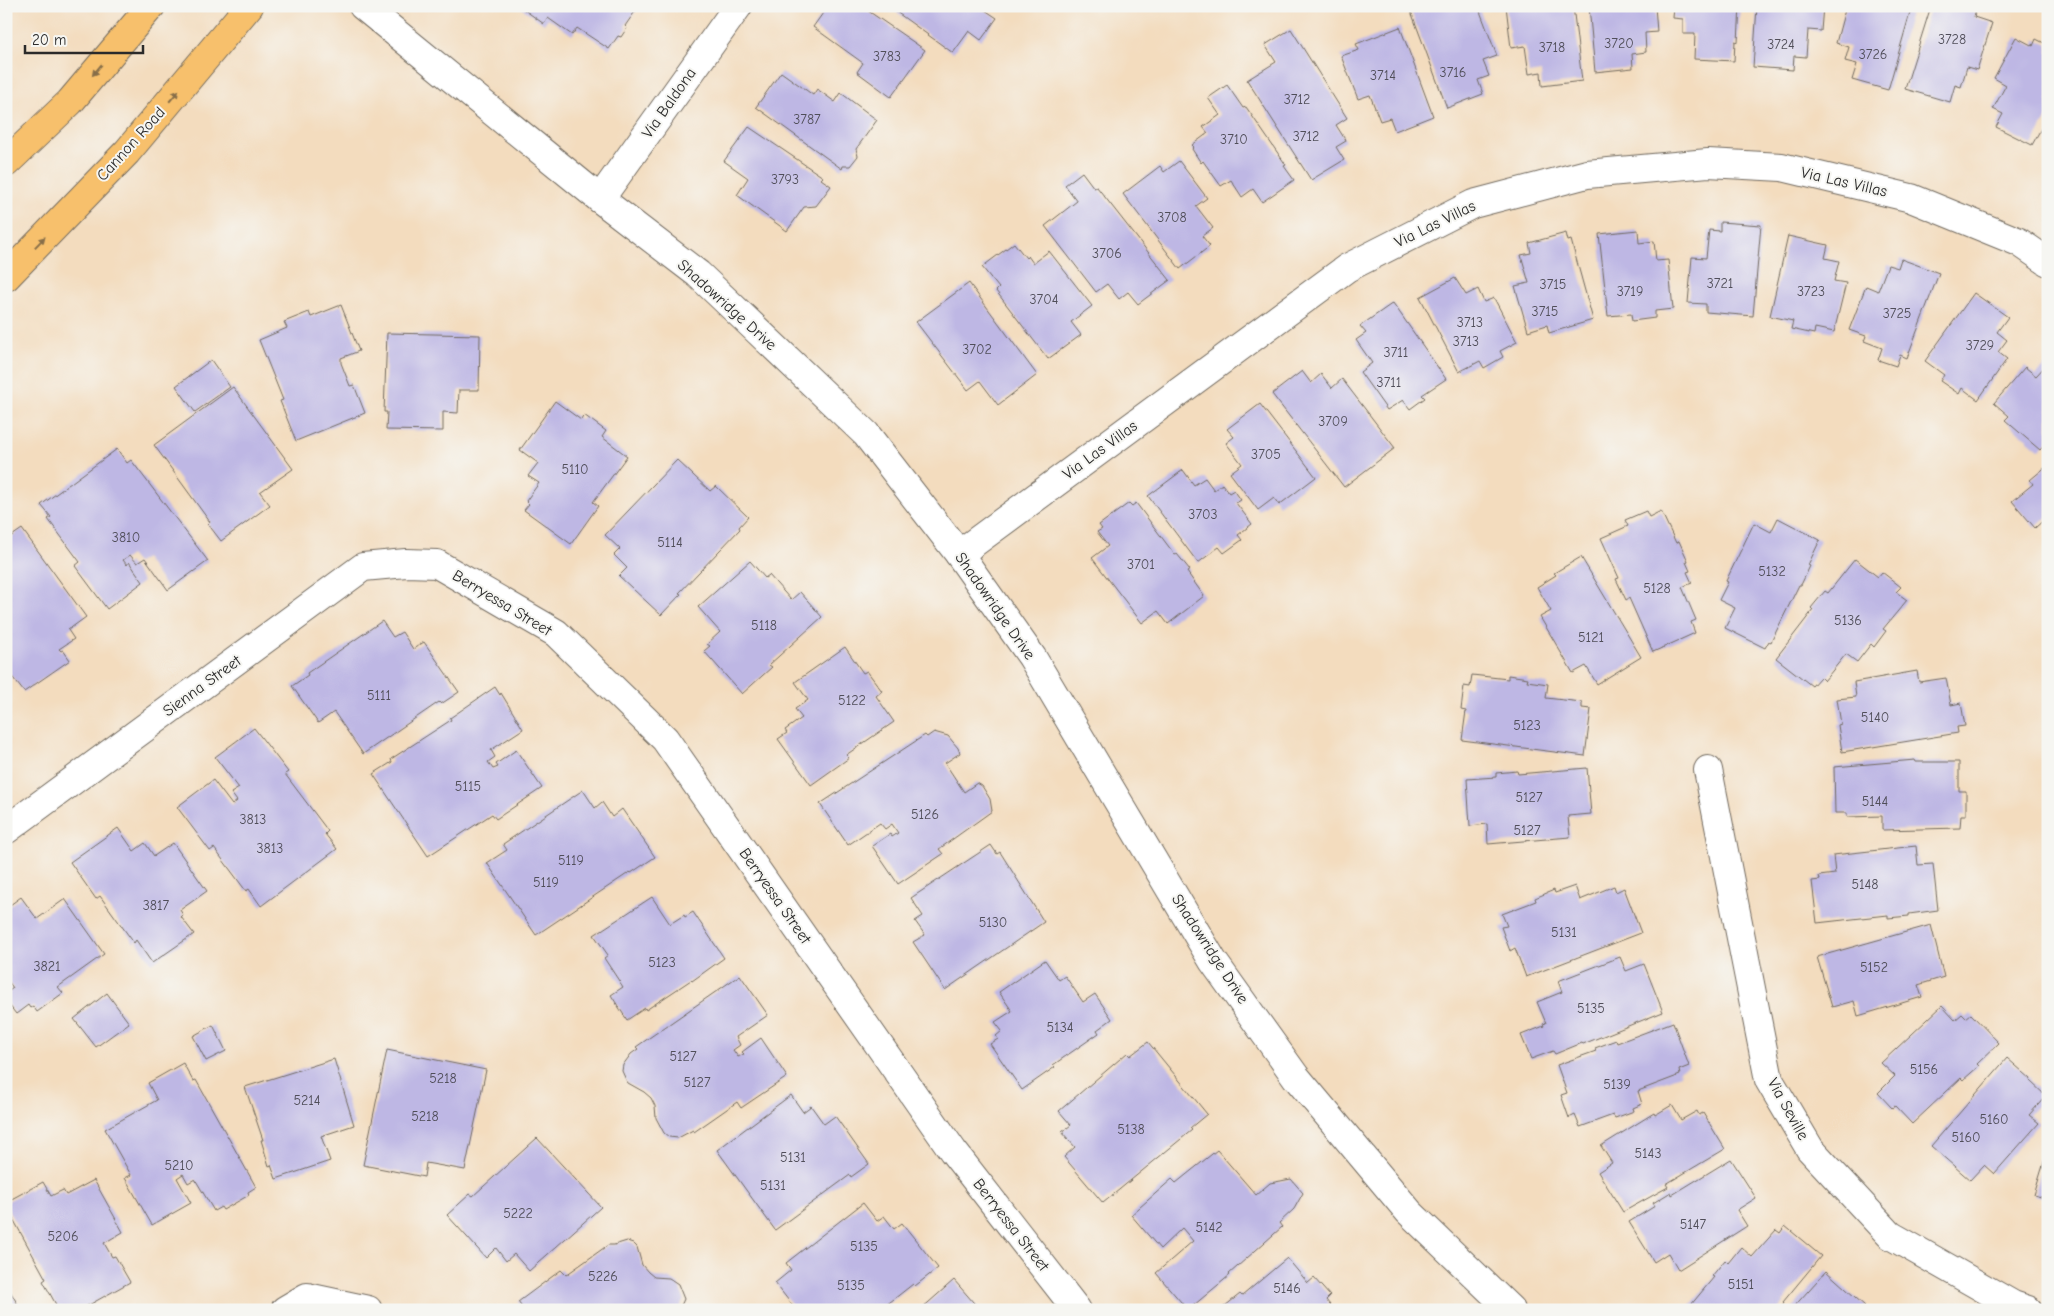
<svg xmlns="http://www.w3.org/2000/svg" width="2054" height="1316" viewBox="0 0 2054 1316" font-family="'Comic Neue',sans-serif">
<rect width="100%" height="100%" fill="#f6f6f2"/>
<filter id="ink" filterUnits="userSpaceOnUse"><feTurbulence type="fractalNoise" baseFrequency=".02" numOctaves="2"/><feDisplacementMap in="SourceGraphic" scale="10" xChannelSelector="R" yChannelSelector="G"/><feConvolveMatrix kernelMatrix="1 2 1 2 8 2 1 2 1" color-interpolation-filters="sRGB"/></filter>
<filter id="wash" filterUnits="userSpaceOnUse"><feTurbulence type="fractalNoise" baseFrequency=".0096" numOctaves="4" result="noise"/><feDisplacementMap in="SourceGraphic" scale="20" xChannelSelector="R" yChannelSelector="G"/><feGaussianBlur stdDeviation="1.12" result="paint"/><feColorMatrix in="noise" values="0 0 0 0 0 0 0 0 0 0 0 0 0 0 0 0 0 1.4 0 .05"/><feComposite in="paint" operator="in"/></filter>
<g filter="url(#wash)">
<rect width="100%" height="100%" fill="#f3dcbe"/>
<g id="blocks">
<g fill="#beb7e4">
<polygon points="519,6 631,6 636,10 625,26 627,28 621,37 618,36 609,49 577,28 572,35 548,18 544,24"/>
<polygon points="828,6 861,6 925,50 891,97 857,72 863,63 813,27"/>
<polygon points="888,6 979,6 997,18 981,40 969,31 953,53"/>
<polygon points="1409,6 1478,6 1497,56 1483,61 1489,76 1478,80 1483,94 1447,108"/>
<polygon points="1506,6 1573,6 1582,81 1542,86 1541,72 1529,74 1525,46 1511,48"/>
<polygon points="1589,6 1655,6 1657,32 1645,33 1646,52 1632,54 1633,68 1595,72"/>
<polygon points="1674,6 1740,6 1738,42 1735,41 1734,61 1694,59 1695,34 1683,34 1683,19 1673,18"/>
<polygon points="1757,6 1823,6 1821,31 1808,30 1806,57 1794,56 1793,70 1753,67"/>
<polygon points="1846,6 1912,6 1888,90 1852,80 1857,64 1845,61 1849,47 1836,43"/>
<polygon points="1931,6 1946,6 1953,9 1954,6 1968,6 1976,9 1974,17 1992,23 1977,70 1967,67 1961,87 1955,85 1950,102 1905,89"/>
<polygon points="1400,27 1433,116 1395,131 1390,118 1380,121 1370,95 1358,99 1341,56 1359,50 1356,44"/>
<polygon points="1291,29 1347,118 1336,125 1346,141 1336,147 1344,160 1311,180 1247,80 1276,62 1265,45"/>
<polygon points="2016,37 2033,46 2036,39 2048,45 2048,116 2032,145 1996,127 2003,114 1993,109 2006,85 1994,78"/>
<polygon points="781,72 813,95 817,89 835,102 841,93 877,120 856,149 858,156 850,166 843,166 842,169 756,107"/>
<polygon points="1227,85 1243,108 1246,107 1286,165 1284,166 1294,180 1262,202 1253,189 1242,197 1231,180 1221,186 1203,161 1201,163 1192,149 1194,147 1192,145 1208,133 1203,127 1220,115 1208,98"/>
<polygon points="749,127 823,177 821,179 831,186 816,206 804,207 787,231 737,195 748,178 724,161"/>
<polygon points="1179,161 1207,198 1196,206 1213,228 1202,236 1210,246 1180,269 1123,194 1160,166 1164,172"/>
<polygon points="1082,172 1094,188 1097,187 1170,280 1138,304 1128,292 1119,299 1107,284 1096,292 1045,226 1077,201 1065,185"/>
<polygon points="1720,222 1761,225 1753,316 1706,312 1706,304 1688,303 1692,257 1706,258 1709,230 1720,231"/>
<polygon points="1638,230 1639,243 1654,241 1656,261 1668,260 1673,309 1655,311 1655,318 1632,321 1631,314 1608,316 1599,234"/>
<polygon points="1566,233 1568,241 1571,240 1593,320 1549,333 1547,325 1528,331 1515,286 1529,283 1521,255 1531,253 1529,243"/>
<polygon points="1788,236 1828,245 1825,258 1839,261 1834,281 1846,283 1834,332 1815,328 1814,334 1791,329 1793,321 1770,316"/>
<polygon points="1014,243 1026,258 1028,256 1033,263 1049,251 1092,306 1071,322 1081,335 1048,359 996,291 999,288 982,267"/>
<polygon points="1901,259 1939,273 1907,358 1900,355 1896,366 1878,360 1882,348 1864,341 1866,336 1849,330 1866,286 1878,291 1888,265 1898,268"/>
<polygon points="1455,278 1466,295 1478,289 1484,302 1494,298 1517,342 1500,351 1503,357 1484,368 1480,361 1459,372 1420,297"/>
<polygon points="969,283 1037,375 998,405 980,381 968,390 916,322"/>
<polygon points="1974,293 2008,317 1997,332 2007,340 1998,352 2007,359 1978,400 1962,388 1959,394 1940,381 1944,375 1925,361"/>
<polygon points="1393,303 1446,379 1422,395 1425,398 1410,409 1403,400 1387,410 1360,372 1372,363 1356,340 1366,333 1360,326"/>
<polygon points="341,305 359,351 341,358 341,363 350,386 354,385 365,413 296,441 280,401 283,400 259,340 287,328 284,322 309,312 311,317"/>
<polygon points="387,333 480,335 479,390 459,390 458,413 443,412 443,431 386,430 387,412 384,412"/>
<polygon points="211,360 230,387 195,412 176,386"/>
<polygon points="2048,363 2048,441 2040,450 2005,420 2009,416 1994,403 2025,367 2036,376"/>
<polygon points="1302,371 1311,383 1321,374 1332,388 1342,379 1395,448 1344,487 1272,394"/>
<polygon points="233,387 293,469 260,492 270,505 221,541 208,524 210,522 154,445"/>
<polygon points="555,401 581,420 584,415 606,431 602,437 627,456 593,502 598,506 571,544 524,510 529,504 526,501 539,483 528,476 538,463 520,450"/>
<polygon points="1260,404 1316,477 1279,505 1274,498 1258,510 1230,473 1242,464 1226,443 1234,437 1227,429"/>
<polygon points="117,449 127,463 131,460 208,561 168,590 145,558 137,563 130,555 123,560 127,565 129,562 143,582 107,609 75,566 80,562 48,519 51,517 41,505"/>
<polygon points="677,460 710,491 716,486 748,517 739,527 740,529 679,593 681,594 661,615 619,576 627,568 614,555 620,549 605,535"/>
<polygon points="2048,465 2048,516 2035,528 2012,501 2033,484 2030,480"/>
<polygon points="1183,470 1194,485 1205,478 1214,490 1222,484 1229,493 1234,490 1241,500 1236,503 1252,524 1238,535 1242,540 1224,553 1219,547 1198,563 1148,496"/>
<polygon points="1129,503 1132,506 1136,503 1175,555 1177,554 1190,570 1187,572 1204,596 1168,624 1158,611 1142,623 1092,558 1108,546 1097,532 1102,529 1099,525"/>
<polygon points="1646,511 1649,517 1661,511 1676,543 1679,541 1688,561 1686,562 1690,571 1687,572 1692,583 1682,587 1696,620 1691,622 1695,633 1653,652 1629,598 1626,600 1616,579 1619,578 1601,538 1628,526 1625,520"/>
<polygon points="1778,518 1820,540 1808,565 1810,566 1801,585 1799,585 1771,642 1769,641 1765,648 1725,628 1735,608 1719,600 1728,582 1726,581 1754,523 1771,532"/>
<polygon points="22,529 86,617 68,630 74,639 59,649 61,651 63,650 70,660 24,692 6,669 6,540"/>
<polygon points="1581,557 1641,657 1597,684 1586,666 1573,673 1540,617 1551,611 1537,587 1556,575 1554,573"/>
<polygon points="1855,559 1878,577 1882,572 1901,587 1896,592 1907,600 1883,629 1886,631 1874,647 1871,644 1857,662 1846,654 1824,681 1820,677 1812,686 1776,658 1813,610 1811,608 1825,591 1828,593"/>
<polygon points="750,561 765,578 769,575 791,600 800,592 822,617 769,665 772,667 742,694 704,651 710,646 707,644 720,632 698,607"/>
<polygon points="382,621 393,637 402,632 413,649 424,642 459,692 441,704 439,702 363,754 334,712 318,723 292,686 308,675 307,673"/>
<polygon points="845,647 863,673 867,671 882,691 876,696 894,722 846,755 849,758 811,785 778,739 787,733 785,730 802,718 795,709 808,700 795,682"/>
<polygon points="1917,671 1919,682 1946,678 1951,705 1961,703 1965,726 1957,727 1958,733 1842,752 1838,725 1841,724 1837,699 1856,697 1854,682"/>
<polygon points="1472,675 1508,679 1508,675 1528,678 1527,681 1548,684 1546,698 1582,702 1582,708 1591,709 1585,756 1462,740 1466,711 1461,710 1464,686 1470,687"/>
<polygon points="495,687 500,695 501,693 523,729 491,750 495,757 488,762 493,769 498,767 496,764 516,750 542,788 496,819 492,814 428,856 373,774 392,762 391,759 451,720 450,718"/>
<polygon points="254,728 288,772 285,774 328,831 325,834 337,849 261,906 249,889 246,891 214,848 210,851 177,807 213,780 232,805 237,801 231,793 239,788 215,757"/>
<polygon points="934,732 948,736 958,748 960,753 945,763 964,792 977,783 982,786 990,799 992,811 939,849 943,854 898,884 872,846 890,834 892,837 898,833 892,824 885,829 880,823 848,845 820,804 925,735 927,737"/>
<polygon points="1915,760 1916,762 1959,762 1959,791 1966,791 1966,815 1961,815 1960,828 1882,830 1882,816 1847,817 1847,813 1835,813 1834,767"/>
<polygon points="1587,768 1591,814 1568,816 1570,837 1488,844 1487,824 1470,826 1467,779 1496,777 1496,773 1517,771 1518,774"/>
<polygon points="583,790 595,808 602,802 612,817 622,809 655,857 631,873 630,872 536,935 487,863 507,850 503,844"/>
<polygon points="118,828 134,851 145,843 154,856 173,843 207,891 180,910 183,915 181,917 194,934 152,963 136,940 134,943 100,896 96,899 70,862"/>
<polygon points="991,845 997,854 1000,852 1044,922 945,990 913,942 925,935 915,921 923,916 911,898"/>
<polygon points="1916,846 1918,865 1933,864 1938,910 1909,914 1909,916 1888,918 1888,915 1817,923 1812,881 1820,880 1819,876 1835,874 1833,855"/>
<polygon points="1575,886 1580,900 1614,886 1616,892 1624,888 1641,933 1526,977 1515,948 1510,951 1501,927 1507,926 1502,914 1536,901 1535,898 1554,890 1555,893"/>
<polygon points="21,897 37,919 65,899 104,954 58,987 63,993 37,1012 33,1006 30,1008 28,1005 16,1014 6,1001 6,993 13,988 6,978 6,908"/>
<polygon points="652,897 670,924 684,915 685,917 693,912 724,958 692,981 691,980 646,1010 645,1008 627,1020 611,995 623,987 604,958 608,955 594,935"/>
<polygon points="1931,925 1944,977 1918,985 1922,997 1858,1016 1854,1001 1832,1007 1817,957"/>
<polygon points="1620,957 1626,971 1644,964 1663,1012 1583,1044 1582,1043 1555,1054 1553,1051 1531,1059 1521,1035 1544,1026 1543,1024 1546,1023 1537,1002 1562,992 1558,981"/>
<polygon points="1045,960 1059,980 1065,976 1083,1002 1095,994 1112,1019 1097,1030 1099,1033 1053,1065 1055,1067 1022,1090 990,1044 998,1039 996,1036 1002,1031 995,1022 1012,1011 999,992"/>
<polygon points="740,975 768,1015 736,1037 740,1045 733,1050 738,1057 744,1054 742,1052 761,1038 787,1077 741,1108 737,1102 694,1132 693,1130 678,1138 669,1137 664,1133 656,1118 655,1106 651,1098 644,1092 628,1083 626,1080 622,1071 623,1065 631,1054 638,1049 636,1047"/>
<polygon points="107,993 129,1023 96,1047 74,1019"/>
<polygon points="1942,1006 1955,1020 1962,1014 1966,1018 1971,1014 1999,1043 1977,1064 1979,1066 1963,1080 1961,1078 1912,1124 1895,1106 1892,1108 1878,1093 1895,1076 1881,1063"/>
<polygon points="1673,1022 1689,1066 1679,1070 1680,1075 1638,1091 1642,1104 1633,1108 1634,1111 1615,1118 1613,1115 1580,1127 1575,1115 1569,1118 1561,1095 1567,1093 1557,1065 1596,1051 1595,1048 1616,1040 1617,1043"/>
<polygon points="213,1025 226,1051 206,1061 193,1036"/>
<polygon points="1148,1042 1207,1114 1190,1128 1192,1130 1103,1203 1064,1157 1075,1147 1062,1132 1071,1125 1059,1111 1127,1053 1130,1056"/>
<polygon points="387,1050 486,1070 465,1170 426,1163 424,1177 363,1165"/>
<polygon points="2007,1058 2031,1079 2030,1081 2046,1096 2029,1115 2039,1123 1994,1174 1984,1165 1970,1180 1931,1146"/>
<polygon points="334,1059 354,1125 321,1136 330,1161 276,1179 271,1165 269,1166 261,1140 263,1140 245,1087"/>
<polygon points="183,1063 193,1081 196,1080 256,1187 248,1192 249,1195 223,1210 221,1207 214,1211 195,1179 188,1183 183,1174 177,1178 191,1203 152,1225 125,1178 131,1175 105,1129 157,1100 148,1083"/>
<polygon points="791,1095 803,1112 811,1106 824,1124 835,1116 869,1164 851,1177 850,1175 775,1230 717,1150"/>
<polygon points="1672,1105 1681,1120 1697,1111 1699,1115 1703,1113 1725,1149 1666,1184 1668,1187 1623,1212 1598,1172 1612,1163 1601,1146 1654,1113 1655,1115"/>
<polygon points="537,1138 601,1207 529,1271 514,1254 506,1261 496,1248 486,1258 447,1215 470,1194 473,1196"/>
<polygon points="1217,1150 1256,1195 1270,1183 1291,1179 1303,1193 1294,1209 1279,1223 1282,1227 1229,1274 1230,1275 1188,1310 1156,1273 1193,1241 1182,1228 1160,1249 1131,1215 1172,1179 1176,1183"/>
<polygon points="2047,1152 2048,1152 2048,1199 2034,1195"/>
<polygon points="1731,1159 1756,1198 1737,1210 1747,1226 1678,1270 1668,1253 1654,1262 1629,1222 1655,1206 1653,1203 1671,1192 1672,1195"/>
<polygon points="94,1180 123,1232 104,1243 112,1257 115,1256 130,1282 80,1310 59,1310 43,1281 46,1279 6,1206 6,1202 43,1182 51,1196 63,1190 66,1195"/>
<polygon points="863,1203 877,1221 884,1216 894,1229 902,1223 938,1268 915,1286 913,1284 880,1310 796,1310 775,1283 791,1270 786,1263"/>
<polygon points="1785,1226 1821,1256 1783,1302 1784,1303 1779,1310 1695,1310 1690,1306 1714,1277 1712,1276 1725,1260 1728,1263 1741,1247 1752,1257 1776,1230 1780,1233"/>
<polygon points="627,1241 633,1243 637,1247 642,1265 648,1272 654,1277 669,1278 678,1284 684,1299 679,1310 524,1310 518,1302 561,1270 566,1275 608,1245 614,1245"/>
<polygon points="1287,1258 1308,1283 1314,1278 1330,1296 1326,1300 1334,1310 1220,1310 1240,1294 1242,1296"/>
<polygon points="1826,1271 1865,1306 1862,1310 1791,1310"/>
<polygon points="954,1280 980,1310 920,1310"/>
<polygon points="6,1284 21,1310 6,1310"/>
</g>
</g>
</g>
<g filter="url(#ink)">
<use href="#blocks" fill-opacity="0" stroke="#71695e" stroke-width="1"/>
<g fill="none" stroke-linecap="round" stroke-linejoin="round">
<g stroke="#71695e" stroke-width="30">
<g id="minor">
<polyline points="363,6 600,199 698,274 866,434 959,554 1032,657 1213,961 1296,1077 1409,1212 1511,1310"/>
<polyline points="600,199 738,6"/>
<polyline points="959,554 1347,268 1473,204 1587,174 1708,163 1782,167 1911,198 2019,242 2048,262"/>
<polyline points="1708,770 1769,1080 1810,1149 1890,1235 2013,1305 2028,1310"/>
<polyline points="6,830 363,567 406,563 437,564 556,633 665,739 953,1151 1077,1310"/>
<polyline points="285,1310 307,1297 368,1310"/>
</g>
</g>
<g stroke="#71695e" stroke-width="30">
<g id="major">
<polyline points="6,163 70,102 151,6"/>
<polyline points="6,277 127,152 249,6"/>
</g>
</g>
<use href="#minor" stroke="#fff" stroke-width="28"/>
<use href="#major" stroke="#f7c06c" stroke-width="28"/>
</g>
<defs><path id="oneway-solid" d="M-6-.8H1V-3.2L6.5 0L1 3.2V.8H-6Z" transform="scale(1.25)"/></defs>
<g fill="#876e48">
<use href="#oneway-solid" transform="translate(97 70) rotate(130)"/>
<use href="#oneway-solid" transform="translate(174 96) rotate(-50)"/>
<use href="#oneway-solid" transform="translate(40 242) rotate(-46)"/>
</g>
</g>
<g text-anchor="middle" dominant-baseline="central" stroke-width="4" stroke-linejoin="round" paint-order="stroke">
<g font-size="14" fill="#504e59">
<text x="1952" y="39">3728</text>
<text x="1619" y="43">3720</text>
<text x="1781" y="44">3724</text>
<text x="1552" y="47">3718</text>
<text x="1873" y="54">3726</text>
<text x="887" y="56">3783</text>
<text x="1453" y="72">3716</text>
<text x="1383" y="75">3714</text>
<text x="1297" y="99">3712</text>
<text x="807" y="119">3787</text>
<text x="1306" y="136">3712</text>
<text x="1234" y="139">3710</text>
<text x="785" y="179">3793</text>
<text x="1172" y="217">3708</text>
<text x="1107" y="253">3706</text>
<text x="1720" y="283">3721</text>
<text x="1553" y="284">3715</text>
<text x="1630" y="291">3719</text>
<text x="1811" y="291">3723</text>
<text x="1044" y="299">3704</text>
<text x="1545" y="311">3715</text>
<text x="1897" y="313">3725</text>
<text x="1470" y="322">3713</text>
<text x="1466" y="341">3713</text>
<text x="1980" y="345">3729</text>
<text x="977" y="349">3702</text>
<text x="1396" y="352">3711</text>
<text x="1389" y="382">3711</text>
<text x="1333" y="421">3709</text>
<text x="1266" y="454">3705</text>
<text x="575" y="469">5110</text>
<text x="1203" y="514">3703</text>
<text x="126" y="537">3810</text>
<text x="670" y="542">5114</text>
<text x="1141" y="564">3701</text>
<text x="1772" y="571">5132</text>
<text x="1657" y="588">5128</text>
<text x="1848" y="620">5136</text>
<text x="764" y="625">5118</text>
<text x="1591" y="637">5121</text>
<text x="379" y="695">5111</text>
<text x="852" y="700">5122</text>
<text x="1875" y="717">5140</text>
<text x="1527" y="725">5123</text>
<text x="468" y="786">5115</text>
<text x="1529" y="797">5127</text>
<text x="1875" y="801">5144</text>
<text x="925" y="814">5126</text>
<text x="253" y="819">3813</text>
<text x="1527" y="830">5127</text>
<text x="270" y="848">3813</text>
<text x="571" y="860">5119</text>
<text x="546" y="882">5119</text>
<text x="1865" y="884">5148</text>
<text x="156" y="905">3817</text>
<text x="993" y="922">5130</text>
<text x="1564" y="932">5131</text>
<text x="662" y="962">5123</text>
<text x="47" y="966">3821</text>
<text x="1874" y="967">5152</text>
<text x="1591" y="1008">5135</text>
<text x="1060" y="1027">5134</text>
<text x="683" y="1056">5127</text>
<text x="1924" y="1069">5156</text>
<text x="443" y="1078">5218</text>
<text x="697" y="1082">5127</text>
<text x="1617" y="1084">5139</text>
<text x="307" y="1100">5214</text>
<text x="425" y="1116">5218</text>
<text x="1994" y="1119">5160</text>
<text x="1131" y="1129">5138</text>
<text x="1966" y="1137">5160</text>
<text x="1648" y="1153">5143</text>
<text x="793" y="1157">5131</text>
<text x="179" y="1165">5210</text>
<text x="773" y="1185">5131</text>
<text x="518" y="1213">5222</text>
<text x="1693" y="1224">5147</text>
<text x="1209" y="1227">5142</text>
<text x="63" y="1236">5206</text>
<text x="864" y="1246">5135</text>
<text x="603" y="1276">5226</text>
<text x="1741" y="1284">5151</text>
<text x="851" y="1285">5135</text>
<text x="1287" y="1288">5146</text>
</g>
<g font-size="16" fill="#2b2b2b" stroke="#f6f6f2">
<text transform="translate(669 103) rotate(-55)">Via Baldona</text>
<text transform="translate(131 144) rotate(-48)">Cannon Road</text>
<text transform="translate(1844 182) rotate(13)">Via Las Villas</text>
<text transform="translate(1435 224) rotate(-26)">Via Las Villas</text>
<text transform="translate(727 305) rotate(42)">Shadowridge Drive</text>
<text transform="translate(1100 450) rotate(-36)">Via Las Villas</text>
<text transform="translate(502 603) rotate(31)">Berryessa Street</text>
<text transform="translate(995 606) rotate(55)">Shadowridge Drive</text>
<text transform="translate(202 686) rotate(-36)">Sienna Street</text>
<text transform="translate(775 896) rotate(55)">Berryessa Street</text>
<text transform="translate(1210 949) rotate(57)">Shadowridge Drive</text>
<text transform="translate(1788 1109) rotate(61)">Via Seville</text>
<text transform="translate(1011 1225) rotate(52)">Berryessa Street</text>
</g>
</g>
<rect width="2054" height="1316" fill="none" stroke="#f6f6f2" stroke-width="25"/>
<path d="M25 45v8h118v-8" fill="none" stroke="#2b2b2b" stroke-width="2.5"/>
<text x="32" y="45" font-size="15" fill="#2b2b2b" stroke="#f6f6f2" stroke-width="4" paint-order="stroke">20 m</text>
</svg>
